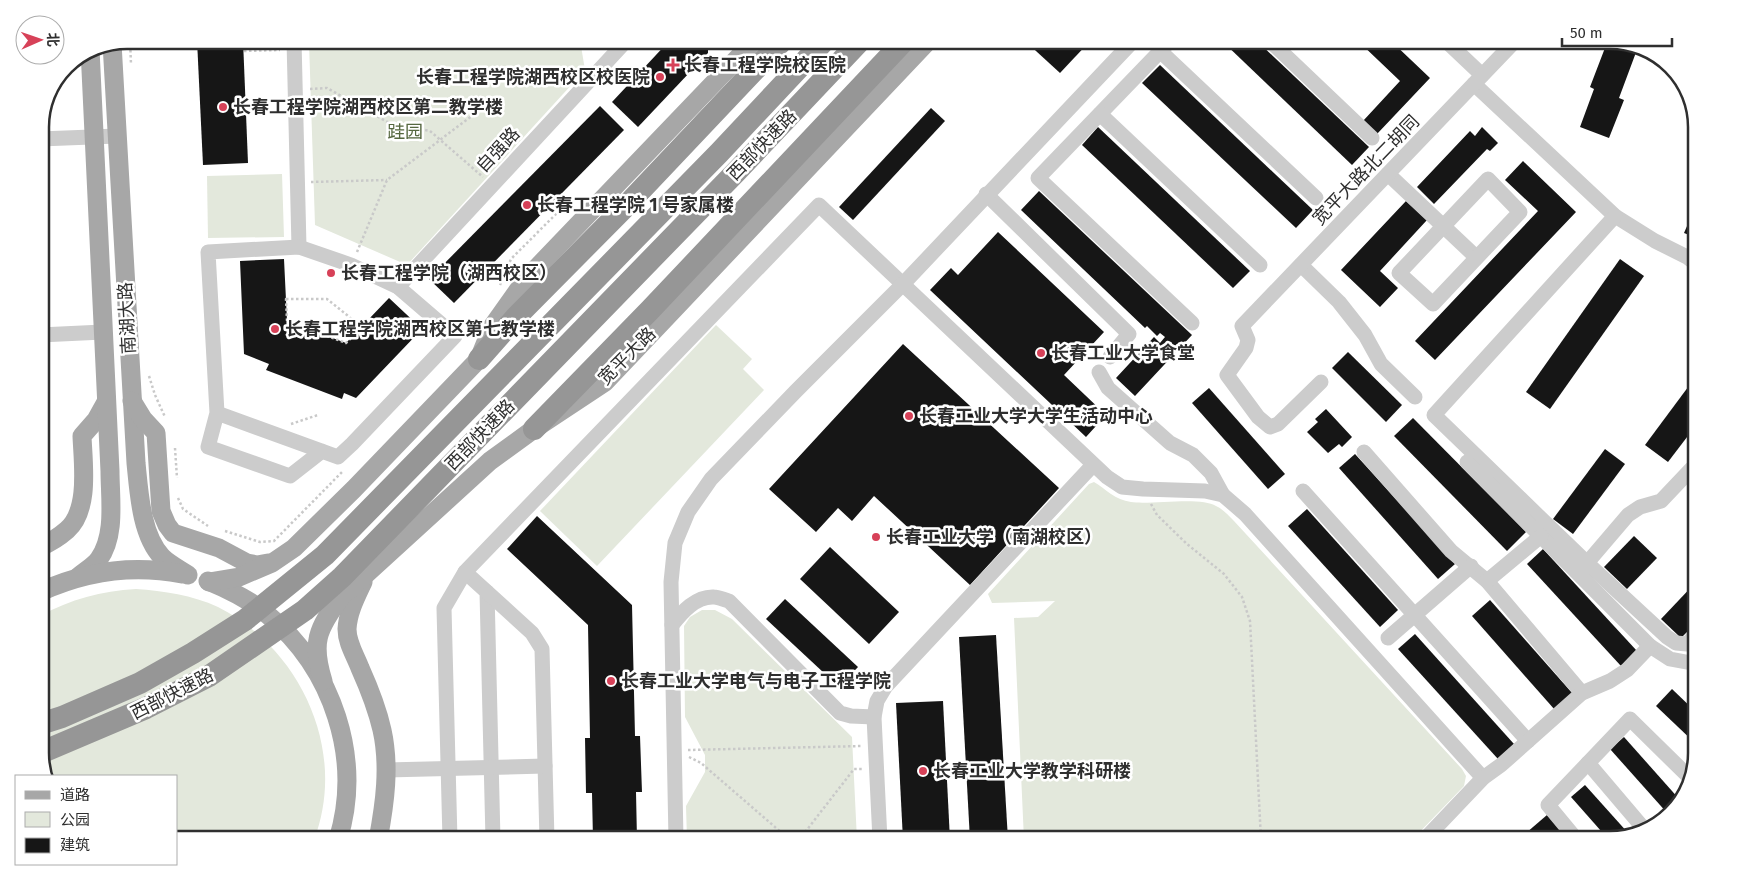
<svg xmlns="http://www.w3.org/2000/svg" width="1737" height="880" viewBox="0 0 1737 880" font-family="'Fira Sans','Noto Sans SC',sans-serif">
<rect width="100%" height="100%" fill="#fff"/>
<g fill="#e3e8dc">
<polygon points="359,40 580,40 585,70 407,265 315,225 309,42"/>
<polygon points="282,174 284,237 208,238 207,176"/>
<polygon points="716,325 752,359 743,369 764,390 597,566 540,511"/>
<path d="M1094 482C1106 489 1115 500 1131 502 1151 505 1201 496 1216 506 1223 509 1229 516 1234 521L1462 769 1466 776 1464 786 1412 840H1024L1014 618 1038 617 1055 601 992 603 988 594 1089 484Z"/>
<path d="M136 589C164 591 192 595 218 607 301 649 348 751 314 840H176V776H46L40 759V616C71 599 101 591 136 589Z"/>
<polygon points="702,610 715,610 732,619 852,737 857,840 687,840 686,806 705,772 705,755 685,717 684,626 690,617"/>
</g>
<g fill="#161616">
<polygon points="197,40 243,40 248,163 203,165"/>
<polygon points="670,40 708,40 708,53 638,127 612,102"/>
<polygon points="1024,40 1091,40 1060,73"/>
<polygon points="1221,40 1256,40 1369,147 1352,165"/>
<polygon points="1357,40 1390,40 1430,78 1377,134 1363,121 1400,81"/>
<polygon points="1608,40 1638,47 1619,98 1624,100 1609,138 1580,127 1594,89 1590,87"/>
<polygon points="1160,65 1313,210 1296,228 1142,83"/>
<polygon points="600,106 624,130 454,303 429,279"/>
<polygon points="931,108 945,121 853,220 839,207"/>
<polygon points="1098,127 1250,271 1233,288 1082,145"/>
<polygon points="1482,127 1498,143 1490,151 1487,149 1434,204 1417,187 1470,131 1475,136"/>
<polygon points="1523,161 1576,212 1435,360 1415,341 1538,211 1505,180"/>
<polygon points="1039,191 1192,335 1135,396 1116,378 1154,337 1160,343 1165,337 1160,333 1157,336 1147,326 1145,328 1021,210"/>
<polygon points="1406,201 1427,220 1380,271 1398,288 1380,307 1341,270"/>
<polygon points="1697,203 1697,238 1684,233"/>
<polygon points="998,232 1104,332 1064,375 1106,415 1086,437 930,290 951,268 958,275"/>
<polygon points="284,259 287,321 346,343 389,298 422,329 356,398 344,393 342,399 266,370 269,364 244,354 240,261"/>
<polygon points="1620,259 1644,276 1550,409 1526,392"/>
<polygon points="903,344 1059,488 970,585 874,496 852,521 838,508 816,532 769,489"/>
<polygon points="1348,352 1402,405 1386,422 1332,368"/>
<polygon points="1697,375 1697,424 1668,462 1645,445"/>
<polygon points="1209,388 1285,474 1268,489 1192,403"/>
<polygon points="1326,409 1352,437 1342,447 1339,444 1328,453 1307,432 1318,422 1315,419"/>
<polygon points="1413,418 1526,532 1507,551 1394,436"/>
<polygon points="1605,449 1625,464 1573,534 1553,519"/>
<polygon points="1355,454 1455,564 1438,579 1339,468"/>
<polygon points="1307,509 1398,610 1380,627 1288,526"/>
<polygon points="537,516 632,605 635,736 640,736 642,792 636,792 637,840 593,840 592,793 586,793 585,738 590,738 588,625 507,549"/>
<polygon points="1634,536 1657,558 1627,589 1604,567"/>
<polygon points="830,547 899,612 869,644 800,579"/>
<polygon points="1543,549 1637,651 1621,666 1527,564"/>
<polygon points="1697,581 1697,622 1681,638 1661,619"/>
<polygon points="785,599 858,667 839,687 766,619"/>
<polygon points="1490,600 1573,694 1555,710 1472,616"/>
<polygon points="1415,634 1514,744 1498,759 1398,649"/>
<polygon points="996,635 1008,840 970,840 959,637"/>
<polygon points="1672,689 1697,713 1697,745 1656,706"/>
<polygon points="943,701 950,840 903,840 896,703"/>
<polygon points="1624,737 1680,800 1668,814 1610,749"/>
<polygon points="1585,785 1629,834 1609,840 1571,797"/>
<polygon points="1547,815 1567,837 1564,840 1518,840"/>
</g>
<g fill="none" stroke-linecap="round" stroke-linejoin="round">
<g stroke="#c9c9c9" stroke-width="2.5" stroke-dasharray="2.5 2.5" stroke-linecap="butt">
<polyline points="130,40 131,64"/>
<polyline points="642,40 648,44"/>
<polyline points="244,51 280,50"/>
<polyline points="310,89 327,88 389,123 430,131 483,177"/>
<polyline points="311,182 387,180"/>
<polyline points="357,252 387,180 485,106"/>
<polyline points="500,285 511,259 557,213 570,207"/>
<polygon points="286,299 327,299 347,315 361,328 346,343 287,321"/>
<polyline points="149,376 155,395 165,417"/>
<polyline points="291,424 318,415"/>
<polyline points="175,448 177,478"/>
<polyline points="178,498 183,509 208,526"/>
<polyline points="1151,504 1157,515 1187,544 1224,574 1242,597 1250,621 1261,840"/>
<polyline points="225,531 260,542 274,541 343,471"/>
<polyline points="688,750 862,746"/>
<polyline points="689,757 701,763 790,840"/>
<polyline points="799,840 854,769 862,769"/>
</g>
<g stroke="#ccc" stroke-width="15">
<polyline points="294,40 299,247"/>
<polyline points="1171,40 1038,178 1192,323"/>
<polyline points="1269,40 1372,138"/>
<polyline points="1445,40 1482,75"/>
<polyline points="1160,51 1316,198"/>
<polyline points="1474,84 1615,216 1655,241 1687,257 1697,265"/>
<polyline points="1100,114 1260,265"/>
<polyline points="40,139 117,136"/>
<polyline points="1388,174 1476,257"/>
<polygon points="1488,179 1520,212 1433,304 1399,273"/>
<polyline points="986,194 1129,334 1110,357"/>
<polyline points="1615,216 1434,415 1587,563 1667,637 1676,643 1687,644 1697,633"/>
<polyline points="1301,265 1339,302 1365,335 1381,364 1415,397"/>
<polyline points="398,287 627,40"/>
<polyline points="40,335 103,332"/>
<polyline points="1099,372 1108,388 1170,443 1193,455 1211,473 1223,495"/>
<polyline points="1321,382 1278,424 1270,427 1258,417 1227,375 1246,348 1248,340 1242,326 1516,40"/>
<polyline points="217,413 338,457 352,444 455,336 398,287 351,265 299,247 208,252 217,413 208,447 290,476 322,451"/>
<polyline points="1364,452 1451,551 1487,581 1582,693"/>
<polyline points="1467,462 1650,646 1670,659 1697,664"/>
<polyline points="1303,491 1528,741"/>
<polyline points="1587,563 1628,515 1640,507 1661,501 1697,463"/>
<polyline points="465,572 487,592 493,840"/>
<polyline points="1487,581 1541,536"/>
<polyline points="487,592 532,633 542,649 547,840"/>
<path d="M672 625C682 612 696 596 714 597 719 597 724 600 729 601L840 713 851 716 874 717"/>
<polyline points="1388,638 1471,566"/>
<polyline points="1588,763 1645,830"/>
<polyline points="386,770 545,766"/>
<polyline points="450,840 444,608 465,572 819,205 1107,477 1122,487 1143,489 1205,491 1223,495 1245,514 1483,778"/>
<polyline points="676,840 671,582 675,543 688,512 711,479 796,391 903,284 1134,40"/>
<polyline points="880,840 874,717 877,701 886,686 1093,465"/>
<polyline points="1424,840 1483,778 1501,765 1582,693 1610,681 1627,670 1650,646"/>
<polyline points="1577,840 1548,805 1630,719 1691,779"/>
</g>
<g stroke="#a7a7a7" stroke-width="19">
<path d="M112 43 136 463C139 492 141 535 162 557 169 564 179 569 188 575"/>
<polyline points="132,401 143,419 156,433 161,511 167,525 173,533 219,548 247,563 257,565 268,563"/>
<path d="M40 547C49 543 59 537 67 530 90 510 83 463 82 436L96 420 106 402"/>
<path d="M78 577C85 571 94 566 99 559 116 535 110 499 110 471L90 49"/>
<path d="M208 581C230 590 250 600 268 615 333 669 363 758 338 840"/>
<polyline points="209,582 239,577 272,563 294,548 354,489 479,359 492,327 526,279 755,40"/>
<path d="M363 582C356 597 348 612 347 629 347 643 355 655 360 668 369 688 377 708 382 730 390 766 385 803 378 840"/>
<path d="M40 592C86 571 132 564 182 574"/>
<path d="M323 681C311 643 317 629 341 597L490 461 534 429 605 382 929 40"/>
</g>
<g stroke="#969696" stroke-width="22">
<polyline points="479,359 516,317 624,208 783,40"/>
<polyline points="534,429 650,310 905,40"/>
</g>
<g stroke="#969696" stroke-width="22">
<polyline points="40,724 62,717 140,683 193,653 245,620 325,555 719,153 825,40"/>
<polyline points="40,753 146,708 209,676 305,610 342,577 737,171 861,40"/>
</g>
</g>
<g fill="#d74158" stroke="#fff" stroke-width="2">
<path d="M670.5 57.5h5v5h5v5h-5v5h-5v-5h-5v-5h5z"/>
<circle cx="660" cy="77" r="5"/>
<circle cx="223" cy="107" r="5"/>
<circle cx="527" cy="205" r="5"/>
<circle cx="331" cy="273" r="5"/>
<circle cx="275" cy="329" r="5"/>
<circle cx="1041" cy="353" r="5"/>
<circle cx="909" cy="416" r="5"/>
<circle cx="876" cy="537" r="5"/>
<circle cx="611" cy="681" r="5"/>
<circle cx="923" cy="771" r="5"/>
</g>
<g text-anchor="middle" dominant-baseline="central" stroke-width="5" stroke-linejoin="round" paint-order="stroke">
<g font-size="18" font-weight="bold" fill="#2f2f2f" stroke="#fff" text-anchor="start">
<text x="684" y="65">长春工程学院校医院</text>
<text x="650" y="77" text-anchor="end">长春工程学院湖西校区校医院</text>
<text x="233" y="107">长春工程学院湖西校区第二教学楼</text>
<text x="537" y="205">长春工程学院 1 号家属楼</text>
<text x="341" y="273">长春工程学院（湖西校区）</text>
<text x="285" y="329">长春工程学院湖西校区第七教学楼</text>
<text x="1051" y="353">长春工业大学食堂</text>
<text x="919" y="416">长春工业大学大学生活动中心</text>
<text x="886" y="537">长春工业大学（南湖校区）</text>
<text x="621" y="681">长春工业大学电气与电子工程学院</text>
<text x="933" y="771">长春工业大学教学科研楼</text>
</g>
<g font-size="18" fill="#566840" stroke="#fff">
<text x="405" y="132">跬园</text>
</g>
<g font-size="18" fill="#2f2f2f" stroke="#fff">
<text transform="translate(762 145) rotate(-46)">西部快速路</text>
<text transform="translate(498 150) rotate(-47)">自强路</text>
<text transform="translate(1366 170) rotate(-46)">宽平大路北二胡同</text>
<text transform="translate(127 318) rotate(-93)">南湖大路</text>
<text transform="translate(627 356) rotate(-45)">宽平大路</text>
<text transform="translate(480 435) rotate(-46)">西部快速路</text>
<text transform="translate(172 694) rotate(-27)">西部快速路</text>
</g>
</g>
<path d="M0 0H1737V880H0ZM127 49H1610A78 78 0 0 1 1688 127V753A78 78 0 0 1 1610 831H127A78 78 0 0 1 49 753V127A78 78 0 0 1 127 49Z" fill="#fff" fill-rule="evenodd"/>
<path fill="none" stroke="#2f2f2f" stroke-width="2.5" d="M127 49H1610A78 78 0 0 1 1688 127V753A78 78 0 0 1 1610 831H127A78 78 0 0 1 49 753V127A78 78 0 0 1 127 49Z"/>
<rect x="15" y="775" width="162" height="90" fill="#ffffff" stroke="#acacac"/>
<rect x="25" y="791" width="25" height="8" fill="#a7a7a7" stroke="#acacac"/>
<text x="60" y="800" font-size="15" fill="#2f2f2f">道路</text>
<rect x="25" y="812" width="25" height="15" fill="#e3e8dc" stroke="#acacac"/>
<text x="60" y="825" font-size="15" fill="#2f2f2f">公园</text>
<rect x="25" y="838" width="25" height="15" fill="#161616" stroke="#acacac"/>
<text x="60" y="850" font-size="15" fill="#2f2f2f">建筑</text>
<g transform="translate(40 40) rotate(88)"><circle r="24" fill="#ffffff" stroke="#acacac"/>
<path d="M0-4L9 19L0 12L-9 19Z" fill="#d74158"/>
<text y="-8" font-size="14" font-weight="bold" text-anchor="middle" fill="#2f2f2f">北</text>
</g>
<path d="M1562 38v8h110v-8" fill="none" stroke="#2f2f2f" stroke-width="2.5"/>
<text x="1570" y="38" font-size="15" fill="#2f2f2f" stroke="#ffffff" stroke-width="4" paint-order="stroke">50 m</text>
</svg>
